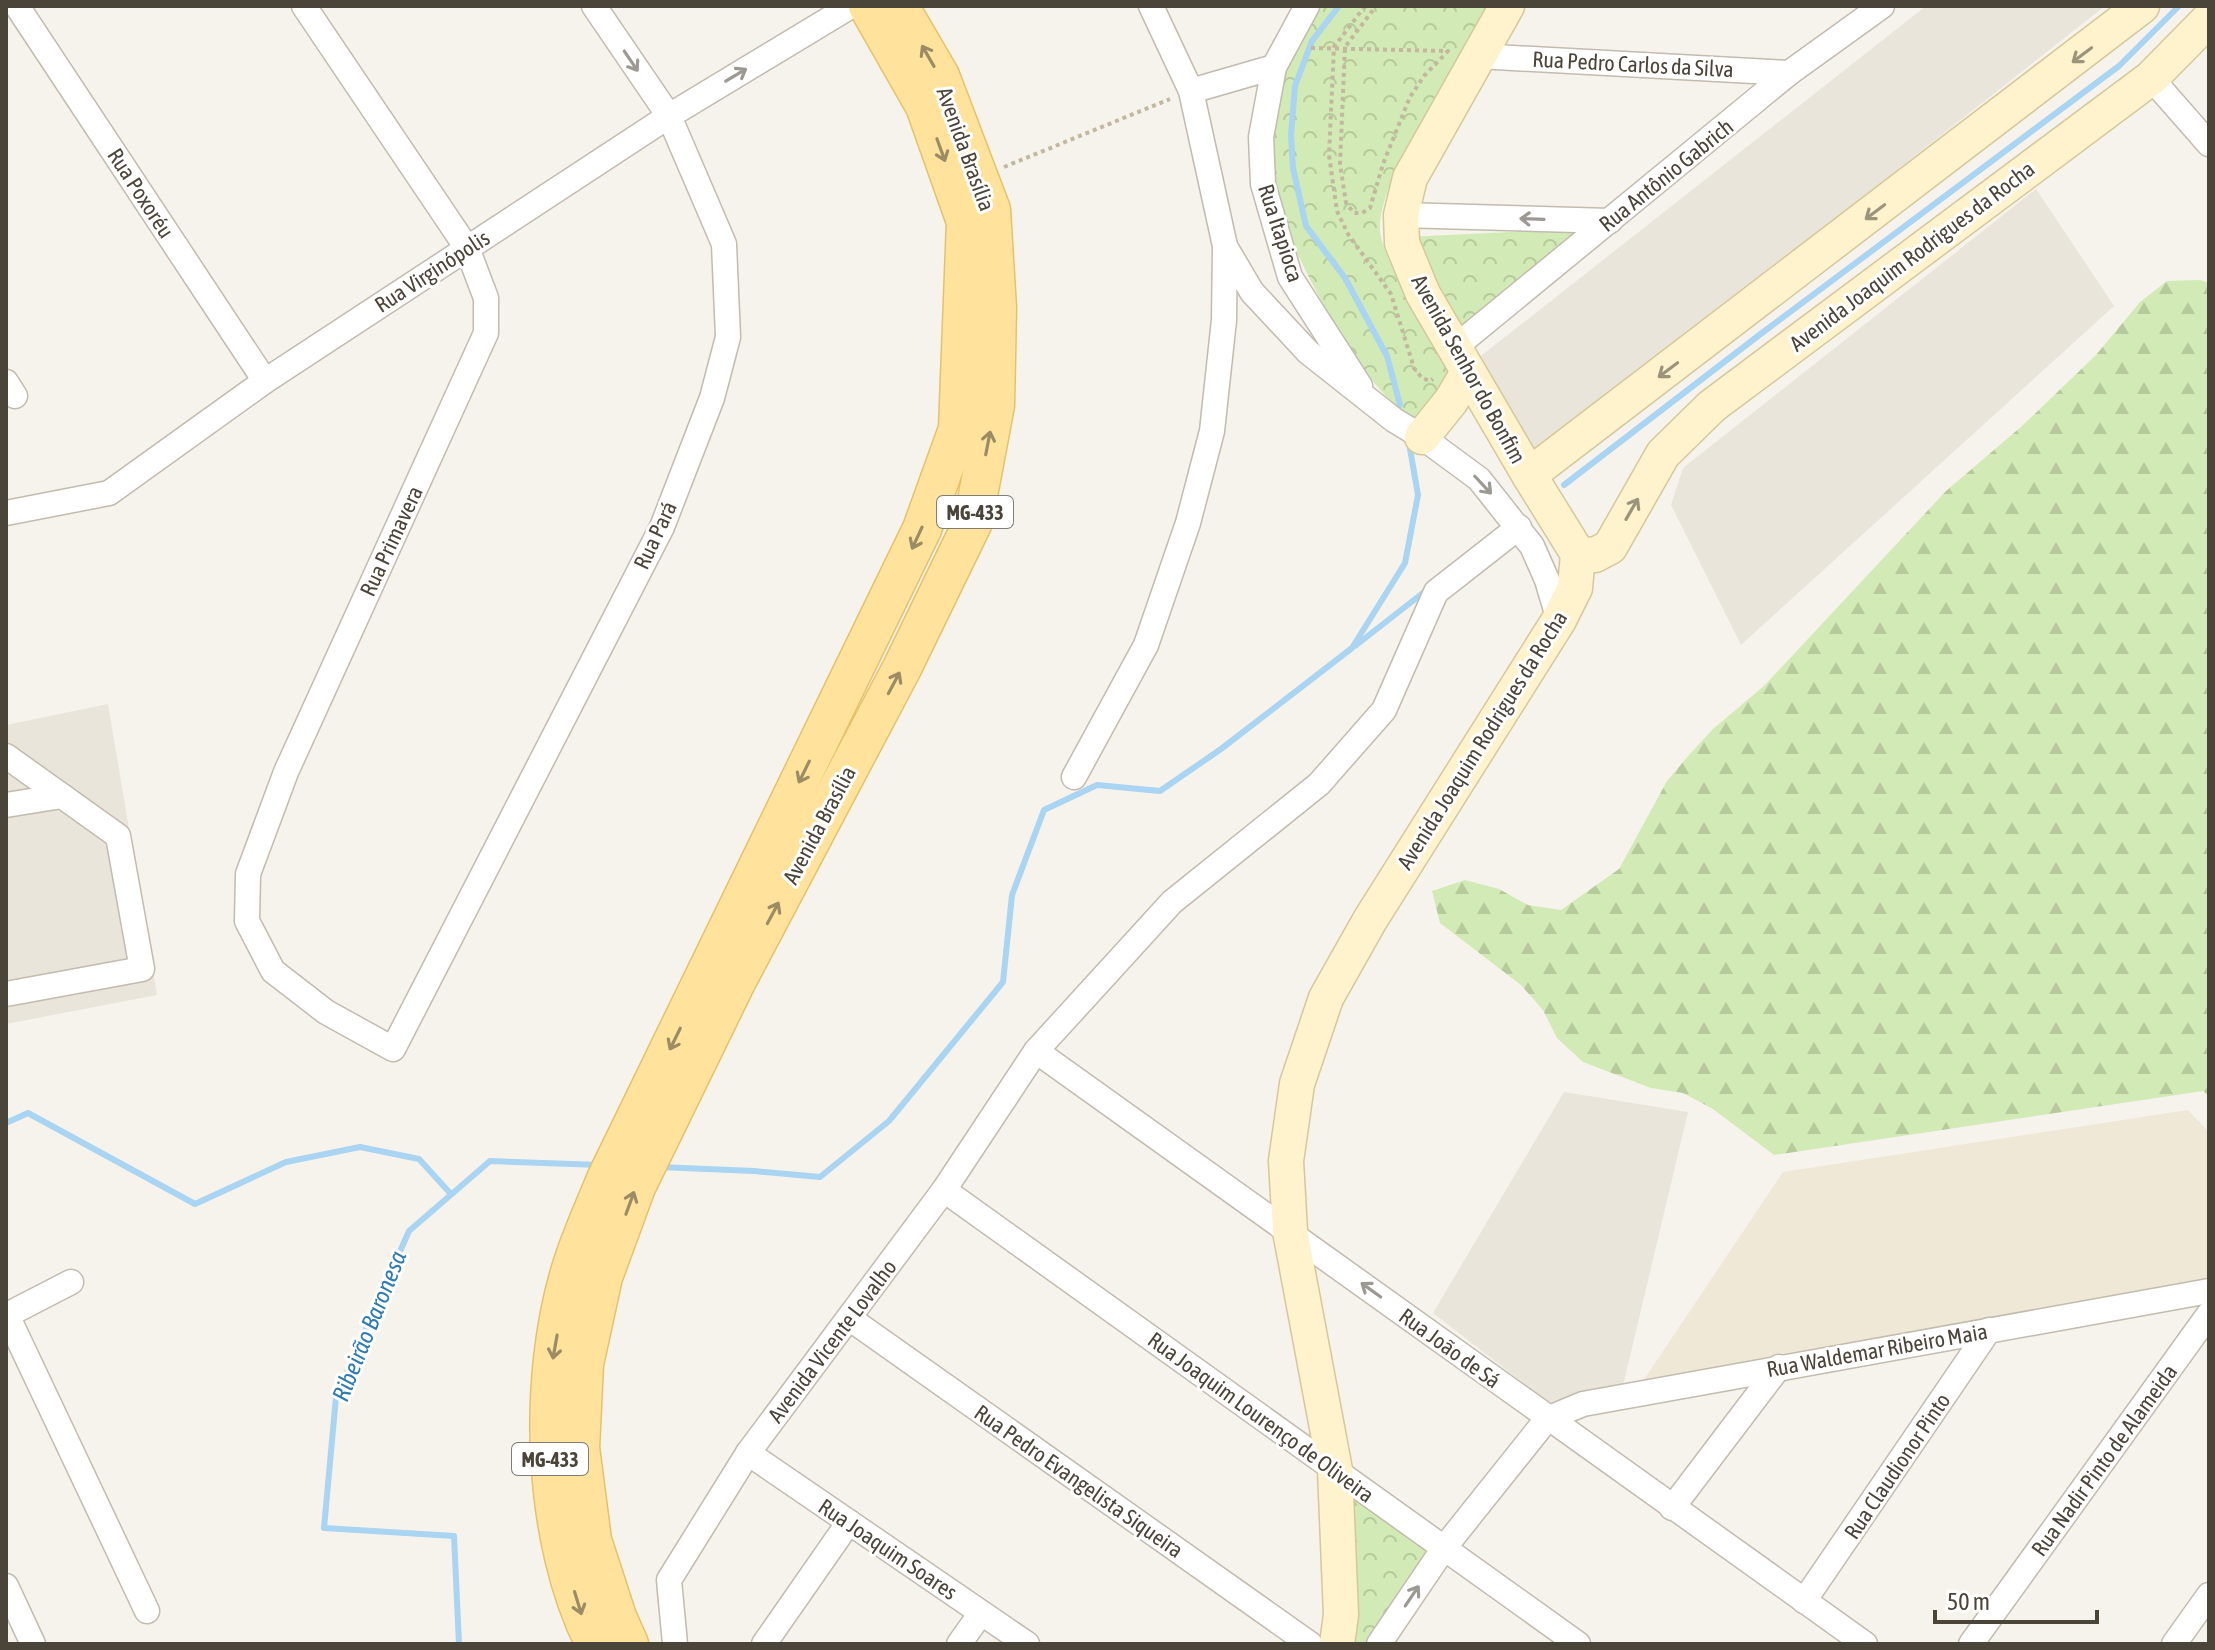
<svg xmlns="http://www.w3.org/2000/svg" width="2215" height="1650" viewBox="0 0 2215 1650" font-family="'Asap Condensed',sans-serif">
<defs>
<pattern id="forest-firs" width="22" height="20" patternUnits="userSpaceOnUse" patternTransform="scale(2)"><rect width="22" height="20" fill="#d2eab5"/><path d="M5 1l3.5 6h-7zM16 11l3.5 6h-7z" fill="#b6ca9c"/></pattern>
<pattern id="park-crowns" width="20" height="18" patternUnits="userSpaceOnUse" patternTransform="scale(2)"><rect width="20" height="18" fill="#d2eab5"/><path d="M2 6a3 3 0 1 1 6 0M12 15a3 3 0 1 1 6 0" fill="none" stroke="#b6ca9c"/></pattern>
</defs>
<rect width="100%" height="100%" fill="#f6f3ec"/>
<g fill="#eae5da">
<polygon points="1926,6 2105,6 1533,457 1481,356"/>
<polygon points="2036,189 2114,306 1741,645 1671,505 1683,468"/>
<polygon points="108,704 157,995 6,1024 6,725"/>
<polygon points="1564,1092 1688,1112 1622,1390 1548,1402 1433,1313"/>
</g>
<polygon fill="#efe8d6" points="2188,1110 2209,1132 2209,1285 1641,1384 1783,1172"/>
<polygon fill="url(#forest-firs)" points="2200,280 2209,283 2209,1096 2203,1091 1774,1155 1713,1109 1683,1093 1651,1088 1583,1062 1557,1038 1543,1010 1521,985 1440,923 1432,891 1465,880 1499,889 1528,905 1561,910 1619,869 1667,781 1689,755 1713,729 1764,686 1946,491 2022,426 2096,355 2140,302 2167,281"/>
<g fill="url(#park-crowns)">
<path d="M1317 6H1491C1463 54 1377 179 1380 230 1382 261 1431 339 1448 368L1450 385 1419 419C1370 411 1272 220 1269 171 1268 155 1272 138 1273 122 1275 107 1274 89 1278 74 1282 57 1308 23 1317 6Z"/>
<polygon points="1594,228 1458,338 1406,237"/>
<polygon points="1342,1482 1435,1551 1372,1644 1342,1644"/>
</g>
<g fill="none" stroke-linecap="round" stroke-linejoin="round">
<g stroke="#a9d4f2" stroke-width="6">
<polyline points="1339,6 1312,41 1295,86 1291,135 1293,168 1306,226 1345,278 1387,356 1400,405"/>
<polyline points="1564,485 1758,336 2119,66 2179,6"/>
<polyline points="1355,646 1428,589"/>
<polyline points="6,1123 28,1113 195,1204 286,1162 360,1147 419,1159 450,1193"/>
<polyline points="659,1167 754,1171 820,1177 889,1121 1003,982 1012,895 1044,810 1097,785 1160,791 1221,749 1352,648 1405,563 1418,495 1409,443"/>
<polyline points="459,1644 454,1536 324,1528 336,1397 409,1231 490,1161 600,1165"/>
</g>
<g stroke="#c2bbae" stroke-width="27">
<g id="street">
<polyline points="17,6 265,381"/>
<polyline points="304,6 467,248 486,298 486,333 286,772 248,874 247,921 273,971 326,1012 393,1049 662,527 712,398 728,337 724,244 669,116 594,6"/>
<polyline points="1307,6 1274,67 1261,137 1263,184 1290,277 1360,386"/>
<polyline points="1477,56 1789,73"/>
<polyline points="2151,78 2209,144"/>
<polyline points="1191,91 1274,67"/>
<polyline points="1401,215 1610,221"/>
<polyline points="1226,248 1252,292 1308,352 1394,420 1422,437 1479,479 1532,546 1547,580 1559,620"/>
<polyline points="1454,348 1789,73 1882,6"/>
<polyline points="6,382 15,396"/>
<polyline points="6,513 109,493 265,381 669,116 851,6"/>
<polyline points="6,756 118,836 142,969 6,994"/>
<polyline points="1074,777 1146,645 1188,523 1212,431 1224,320 1225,246 1191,91 1151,6"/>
<polyline points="6,805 62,796"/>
<polyline points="1036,1051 1865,1644"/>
<polyline points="944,1190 1578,1644"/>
<polyline points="6,1313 147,1611"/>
<polyline points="7,1315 71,1282"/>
<polyline points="849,1318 1310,1644"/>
<polyline points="748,1453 1027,1644"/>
<polyline points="1672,1508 1779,1367"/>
<polyline points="6,1586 33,1644"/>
<polyline points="1804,1601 1989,1330"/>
<polyline points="675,1644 669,1580 748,1453 944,1190 1036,1051 1172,902 1319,784 1384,710 1436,592 1519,527"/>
<polyline points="764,1644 849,1522"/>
<polyline points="959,1644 981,1613"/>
<polyline points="1379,1644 1444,1548 1547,1419 1583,1404 2209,1291"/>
<polyline points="1971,1644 2209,1314"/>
<polyline points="2174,1644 2209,1595"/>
</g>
</g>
<g stroke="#d6c79b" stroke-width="37">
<g id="secondary">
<polyline points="1507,6 1410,178 1401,215 1402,243 1423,294 1529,475 1578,554"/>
<polyline points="1422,437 1451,401 1468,372"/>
<polyline points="1529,475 2142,6"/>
<polyline points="1578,554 1595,555 1610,547 1663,454 1712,406 2151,78 2209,19"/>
<polyline points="1337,1644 1341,1615 1335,1470 1290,1231 1286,1161 1297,1084 1326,998 1370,920 1559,620 1575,588 1578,554"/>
</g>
</g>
<g stroke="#e6c16a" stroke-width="41">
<g id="primary">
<path d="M595 1644C542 1540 537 1380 571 1269 580 1239 594 1209 606 1179L922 529 958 429 966 222 925 106 868 6"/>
<polyline points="629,1644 617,1617 592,1540 580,1448 584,1364 603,1277 636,1187 736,982 902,668 973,522 995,405 997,308 991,210 940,76 899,6"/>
</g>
</g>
<g stroke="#c4b79f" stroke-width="4" stroke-dasharray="4 4" stroke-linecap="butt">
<polyline points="1365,6 1334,47 1329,155 1337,211 1348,234 1391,294 1414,368 1422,378 1430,381 1433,379"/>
<polyline points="1311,48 1448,51 1424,76 1410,97 1383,164 1370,208 1362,213 1354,213 1346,203 1340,164 1345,47 1376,6"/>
<polyline points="1004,167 1170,99"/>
</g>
<use href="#street" stroke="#fff" stroke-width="24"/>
<use href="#secondary" stroke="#fff3cd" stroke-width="34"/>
<use href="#primary" stroke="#ffe39c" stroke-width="38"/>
</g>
<defs><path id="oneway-shaft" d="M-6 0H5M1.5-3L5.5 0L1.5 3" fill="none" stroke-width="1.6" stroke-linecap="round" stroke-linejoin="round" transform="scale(2)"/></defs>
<g stroke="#9c937c">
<use href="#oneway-shaft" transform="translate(2082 55) rotate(143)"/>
<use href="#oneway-shaft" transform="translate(1875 212) rotate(143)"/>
<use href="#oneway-shaft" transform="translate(1668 370) rotate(143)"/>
<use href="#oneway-shaft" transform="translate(1632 509) rotate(-60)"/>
</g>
<g stroke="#9c8c66">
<use href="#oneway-shaft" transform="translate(928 56) rotate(-120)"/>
<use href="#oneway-shaft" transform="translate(941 150) rotate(70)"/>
<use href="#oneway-shaft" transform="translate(988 443) rotate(-79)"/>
<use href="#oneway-shaft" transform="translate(917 538) rotate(115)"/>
<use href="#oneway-shaft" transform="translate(894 683) rotate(-62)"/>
<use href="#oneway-shaft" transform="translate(804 772) rotate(116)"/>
<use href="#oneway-shaft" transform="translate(773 913) rotate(-62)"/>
<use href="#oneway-shaft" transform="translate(675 1039) rotate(116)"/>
<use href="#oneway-shaft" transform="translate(630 1203) rotate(-70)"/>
<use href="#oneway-shaft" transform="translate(555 1347) rotate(100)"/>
<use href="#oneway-shaft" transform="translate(578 1603) rotate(73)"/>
</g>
<g stroke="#9c9892">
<use href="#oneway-shaft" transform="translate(631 61) rotate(56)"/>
<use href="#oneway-shaft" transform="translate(736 75) rotate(-31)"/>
<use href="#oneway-shaft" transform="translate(1532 219) rotate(-178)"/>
<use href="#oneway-shaft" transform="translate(1483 485) rotate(47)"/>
<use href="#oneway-shaft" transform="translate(1371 1290) rotate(-144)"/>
<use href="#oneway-shaft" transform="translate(1412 1596) rotate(-56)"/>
</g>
<g text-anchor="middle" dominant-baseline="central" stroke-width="6" stroke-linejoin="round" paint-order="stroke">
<g fill="#fff" stroke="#817c74" stroke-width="2">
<rect x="937" y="496" width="76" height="32" rx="6"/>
<rect x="512" y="1443" width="76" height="32" rx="6"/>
</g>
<g font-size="20" font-weight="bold" fill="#4b4439">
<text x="975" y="512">MG-433</text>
<text x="550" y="1459">MG-433</text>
</g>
<g font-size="22" fill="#4b4439" stroke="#fff">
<text transform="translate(1633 64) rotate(3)">Rua Pedro Carlos da Silva</text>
<text transform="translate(966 149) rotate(70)">Avenida Brasília</text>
<text transform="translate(1666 175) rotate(-39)">Rua Antônio Gabrich</text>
<text transform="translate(141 193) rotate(57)">Rua Poxoréu</text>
<text transform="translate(1281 233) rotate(72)">Rua Itapioca</text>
<text transform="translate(1912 256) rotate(-37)">Avenida Joaquim Rodrigues da Rocha</text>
<text transform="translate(432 271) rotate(-33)">Rua Virginópolis</text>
<text transform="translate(1469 369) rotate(61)">Avenida Senhor do Bonfim</text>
<text transform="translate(655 535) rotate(-65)">Rua Pará</text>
<text transform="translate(391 541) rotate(-65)">Rua Primavera</text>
<text transform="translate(1482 740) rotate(-58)">Avenida Joaquim Rodrigues da Rocha</text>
<text transform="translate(819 825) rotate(-62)">Avenida Brasília</text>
<text transform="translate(832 1341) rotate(-53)">Avenida Vicente Lovalho</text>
<text transform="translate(1450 1348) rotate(36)">Rua João de Sá</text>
<text transform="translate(1877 1350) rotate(-10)">Rua Waldemar Ribeiro Maia</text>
<text transform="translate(1261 1417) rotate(36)">Rua Joaquim Lourenço de Oliveira</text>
<text transform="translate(2104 1460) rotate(-54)">Rua Nadir Pinto de Alameida</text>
<text transform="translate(1897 1466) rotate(-56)">Rua Claudionor Pinto</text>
<text transform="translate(1079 1481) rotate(35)">Rua Pedro Evangelista Siqueira</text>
<text transform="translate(888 1549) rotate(34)">Rua Joaquim Soares</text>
</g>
<g font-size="24" font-style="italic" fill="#2e7ab2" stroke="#fff">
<text transform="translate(369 1326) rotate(-68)">Ribeirão Baronesa</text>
</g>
</g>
<rect width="2215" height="1650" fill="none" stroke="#4b4439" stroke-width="16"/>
<path d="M1935 1610v12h162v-12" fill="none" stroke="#4b4439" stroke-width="4"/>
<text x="1947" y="1610" font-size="24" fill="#4b4439" stroke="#ffffff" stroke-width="6" paint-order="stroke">50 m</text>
</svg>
